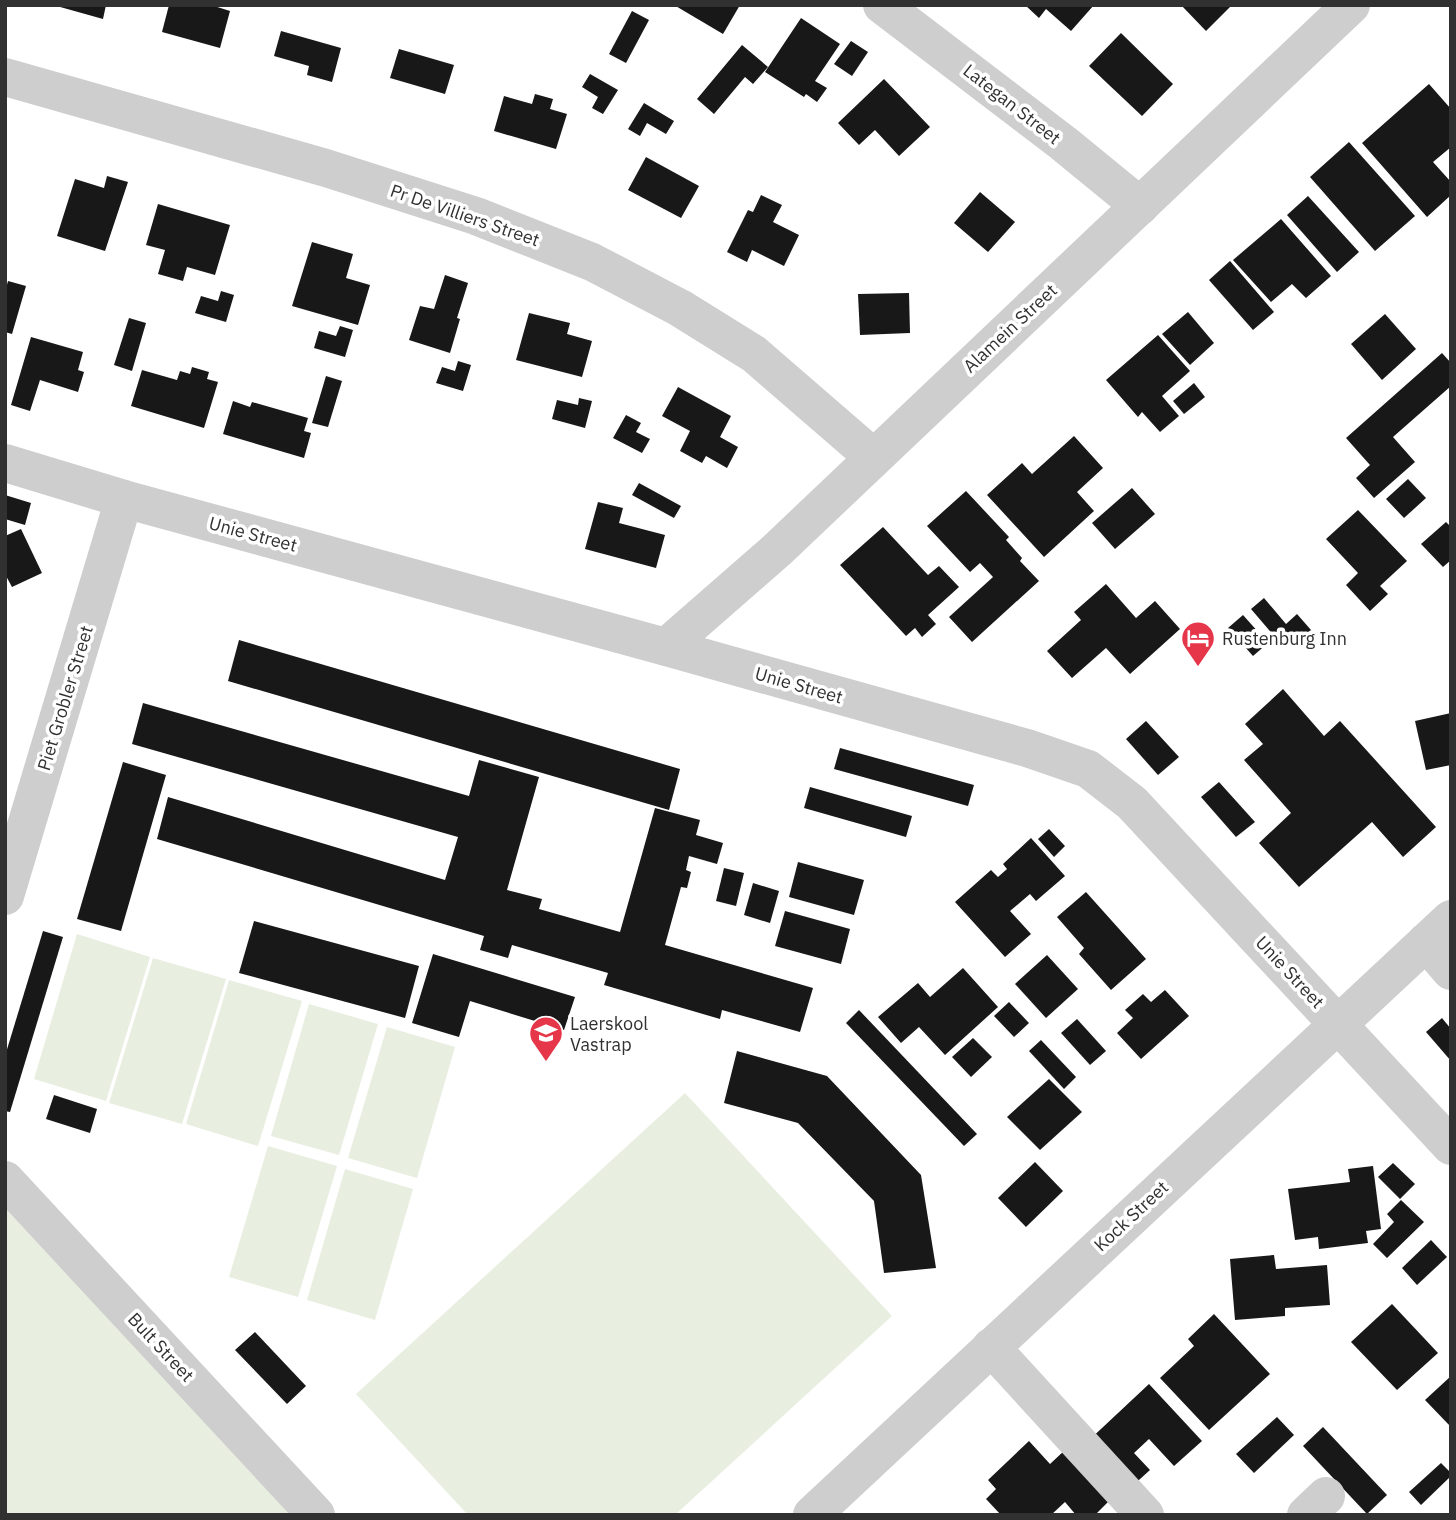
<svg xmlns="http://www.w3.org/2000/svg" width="1456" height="1520" viewBox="0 0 1456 1520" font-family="'IBM Plex Sans',sans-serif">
<rect width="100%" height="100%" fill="#fff"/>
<g fill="#e8eee0">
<polygon points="77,934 150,957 106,1101 34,1079"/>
<polygon points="153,958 226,979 182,1124 109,1103"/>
<polygon points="229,980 302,1001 258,1146 186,1124"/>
<polygon points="309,1004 378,1024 339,1155 271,1136"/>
<polygon points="387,1027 455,1047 417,1178 348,1158"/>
<polygon points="685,1093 892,1316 675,1515 468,1515 356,1394"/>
<polygon points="268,1146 337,1166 298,1297 229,1277"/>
<polygon points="345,1169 413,1189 375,1320 307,1300"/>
<polygon points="5,1208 290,1511 285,1515 5,1515"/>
</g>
<g fill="#181818">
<polygon points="53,5 106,5 103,19"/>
<polygon points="169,5 211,5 230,11 220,48 162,32"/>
<polygon points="674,5 740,5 723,34"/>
<polygon points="1025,5 1094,5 1071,31 1046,9 1039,18"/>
<polygon points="1181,5 1232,5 1206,31"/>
<polygon points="632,11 649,20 626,63 609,54"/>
<polygon points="801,18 840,44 815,81 827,88 817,102 806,94 804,97 765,72"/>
<polygon points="281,31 341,48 332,82 307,75 309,66 274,56"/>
<polygon points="1121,33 1173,84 1142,116 1089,66"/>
<polygon points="851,41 868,52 852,76 834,64"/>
<polygon points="742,45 768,67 753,84 745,77 714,114 697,99"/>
<polygon points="399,49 454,65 445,94 390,78"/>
<polygon points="590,74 618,90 603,114 592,108 598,97 582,87"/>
<polygon points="884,79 930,127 899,156 875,130 859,145 838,123"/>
<polygon points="1429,84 1451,109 1451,147 1433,162 1451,182 1451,195 1427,217 1362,143"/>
<polygon points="535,94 553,99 550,109 567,114 556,149 494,131 504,96 532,104"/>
<polygon points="644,103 674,121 666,134 647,123 640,136 628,129"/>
<polygon points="1349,142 1415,216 1375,251 1310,177"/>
<polygon points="646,157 699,186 681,218 628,190"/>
<polygon points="107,176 128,182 105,251 57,236 75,179 104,188"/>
<polygon points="980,192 1015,222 988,252 954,223"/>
<polygon points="761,195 782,205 773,222 799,235 784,266 752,250 747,262 727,252 748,210 753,212"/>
<polygon points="1308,196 1359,252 1337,272 1287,215"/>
<polygon points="158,204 230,225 215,275 187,267 183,281 158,274 165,250 146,245"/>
<polygon points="1281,219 1331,276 1306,298 1292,284 1271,302 1233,260"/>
<polygon points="312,242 353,254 346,278 370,285 358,325 292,306"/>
<polygon points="1230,261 1274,312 1253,330 1209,280"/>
<polygon points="445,275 468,283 457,318 460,319 450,353 409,340 420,306 434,309"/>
<polygon points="8,281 26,286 12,334 5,332 5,292"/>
<polygon points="221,291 234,295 226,322 195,313 201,296 218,301"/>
<polygon points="909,293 910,333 860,335 858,294"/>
<polygon points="1188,312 1214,343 1190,365 1162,334"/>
<polygon points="529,313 570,323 567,334 592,341 582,377 516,360"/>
<polygon points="1385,314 1416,349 1382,380 1351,344"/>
<polygon points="129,318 146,323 132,371 114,365"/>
<polygon points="340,326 353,330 345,357 314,348 319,331 336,336"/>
<polygon points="1158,335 1190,371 1162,396 1179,416 1160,432 1142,412 1138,417 1106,380"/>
<polygon points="31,337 83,352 78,370 84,372 78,392 40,380 30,411 11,405"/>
<polygon points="1442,353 1451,363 1451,386 1393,437 1415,462 1374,498 1356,478 1370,465 1346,438"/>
<polygon points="458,361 471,365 463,391 436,383 442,367 455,371"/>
<polygon points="192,367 209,372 207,379 218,382 204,428 131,406 142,370 177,380 180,371 190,374"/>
<polygon points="326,376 342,381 328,427 312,423"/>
<polygon points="1194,383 1205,397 1184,414 1173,401"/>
<polygon points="678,387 731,416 720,437 738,447 727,468 706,456 702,463 680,451 690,431 662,416"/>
<polygon points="579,398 592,401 585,428 552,419 557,400 578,405"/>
<polygon points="233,401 250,407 252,402 308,418 304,431 311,433 304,458 223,434"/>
<polygon points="626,415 641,423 636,432 650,439 642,453 613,438"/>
<polygon points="1074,436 1103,468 1077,492 1094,511 1044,557 987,495 1022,463 1032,474"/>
<polygon points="1408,479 1426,498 1404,518 1386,499"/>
<polygon points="639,483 681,506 674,518 632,495"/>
<polygon points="1132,488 1155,514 1115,549 1092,523"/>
<polygon points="966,491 1009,537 1006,540 1022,558 1020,561 1039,581 972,642 949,617 993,577 980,563 970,572 927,526"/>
<polygon points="5,495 31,503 25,525 5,519"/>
<polygon points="598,502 623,508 619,523 665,535 656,568 585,549"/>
<polygon points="1358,510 1407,561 1380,586 1388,594 1370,611 1346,585 1358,573 1326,539"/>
<polygon points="1446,522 1451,527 1451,560 1443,567 1421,544"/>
<polygon points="883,527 928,575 939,566 959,587 928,615 936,624 922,637 915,628 906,636 840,565"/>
<polygon points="21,529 42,573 12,587 5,574 5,536"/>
<polygon points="1106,584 1136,618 1155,601 1180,629 1130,674 1106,648 1072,678 1047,651 1081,620 1074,612"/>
<polygon points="1264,598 1286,624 1297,614 1311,630 1300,639 1295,634 1282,645 1251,609"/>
<polygon points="1243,615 1268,643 1253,656 1228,628"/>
<polygon points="239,640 680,769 669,810 228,681"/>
<polygon points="1283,689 1324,736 1340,721 1436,827 1403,857 1372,822 1299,887 1259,843 1291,813 1244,760 1263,744 1245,724"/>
<polygon points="143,703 469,796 479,760 539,777 507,890 542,899 539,909 620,932 655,808 700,820 696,835 723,843 717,864 689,856 686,870 691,872 687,888 681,887 665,945 813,988 800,1032 722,1010 720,1019 604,985 608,973 512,945 508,958 480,950 484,936 157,839 168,797 445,880 458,837 132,744"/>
<polygon points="1451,713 1451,765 1426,770 1415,721"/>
<polygon points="1146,721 1179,757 1158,775 1126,739"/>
<polygon points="840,748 974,785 968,806 834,769"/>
<polygon points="123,762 166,775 121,931 77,919"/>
<polygon points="1219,782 1255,822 1236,837 1201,797"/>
<polygon points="810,787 912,816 906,837 804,808"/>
<polygon points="1049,829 1065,846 1054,857 1038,839"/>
<polygon points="1031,838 1065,876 1036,901 1030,894 1010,911 1031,934 1005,957 955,902 991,870 998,877 1007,869 1003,864"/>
<polygon points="798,862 864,880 854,915 789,897"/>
<polygon points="724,868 744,873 736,906 716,901"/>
<polygon points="753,883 779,891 770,923 744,915"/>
<polygon points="1086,892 1146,959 1111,990 1079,954 1084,948 1057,917"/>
<polygon points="785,911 850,929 841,964 775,946"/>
<polygon points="254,921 419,966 405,1018 239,973"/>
<polygon points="43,931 63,937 10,1112 5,1111 5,1056"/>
<polygon points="433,954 575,997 564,1030 470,1001 459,1037 412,1023"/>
<polygon points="1047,955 1078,989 1046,1018 1015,984"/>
<polygon points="963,968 998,1007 945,1055 919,1027 901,1043 878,1017 918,983 930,997"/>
<polygon points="1165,990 1189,1016 1141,1059 1117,1033 1133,1018 1125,1010 1143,994 1151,1002"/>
<polygon points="1009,1002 1029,1023 1014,1037 994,1016"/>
<polygon points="859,1010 977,1134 964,1146 846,1023"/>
<polygon points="1442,1018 1451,1029 1451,1061 1426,1032"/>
<polygon points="1077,1019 1106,1051 1090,1065 1061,1033"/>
<polygon points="973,1038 992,1057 971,1077 952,1057"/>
<polygon points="1041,1040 1076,1077 1064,1089 1029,1051"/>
<polygon points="737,1051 827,1076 921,1175 936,1268 884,1273 874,1201 798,1123 724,1103"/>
<polygon points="1049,1079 1082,1112 1040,1150 1007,1117"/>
<polygon points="54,1095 97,1109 90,1133 46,1119"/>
<polygon points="1035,1162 1063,1191 1026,1227 998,1198"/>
<polygon points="1393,1163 1415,1184 1400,1199 1378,1177"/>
<polygon points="1373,1166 1381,1229 1366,1231 1368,1243 1319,1249 1318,1237 1295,1240 1288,1189 1350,1182 1348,1169"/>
<polygon points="1401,1200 1424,1222 1387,1258 1373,1244 1394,1222 1387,1214"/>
<polygon points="1431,1240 1447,1257 1417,1285 1402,1268"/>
<polygon points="1274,1255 1276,1269 1327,1265 1330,1305 1285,1308 1285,1316 1235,1320 1230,1259"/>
<polygon points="1392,1304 1438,1353 1397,1390 1351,1342"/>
<polygon points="1214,1314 1270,1374 1209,1430 1160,1378 1194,1346 1188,1339"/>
<polygon points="255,1332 306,1386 287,1404 235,1350"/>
<polygon points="1451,1376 1451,1427 1425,1400"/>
<polygon points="1149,1384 1202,1441 1174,1466 1149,1439 1134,1453 1150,1470 1129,1489 1086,1443"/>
<polygon points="1277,1417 1294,1435 1254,1473 1236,1454"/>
<polygon points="1323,1427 1387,1495 1367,1514 1303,1446"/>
<polygon points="1029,1441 1050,1464 1065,1450 1111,1499 1095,1515 1076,1515 1065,1502 1051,1515 1001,1515 986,1499 996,1489 988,1480"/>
<polygon points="1441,1463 1451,1473 1451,1476 1421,1505 1409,1492"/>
</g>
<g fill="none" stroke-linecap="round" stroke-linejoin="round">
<g stroke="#cecece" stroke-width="38">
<polyline points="882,5 1063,143 1140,206"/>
<polyline points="5,77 326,168 476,216 592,262 680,308 754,354 873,457"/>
<polyline points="5,463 124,499 666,647 1027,748 1088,769 1132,803 1451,1146"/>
<polyline points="666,647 777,550 1351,5"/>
<polyline points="5,896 124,499"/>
<polyline points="1426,942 1451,971"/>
<polyline points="5,1180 316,1515"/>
<polyline points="991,1347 1145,1515"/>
<polyline points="812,1515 1451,919"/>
<polyline points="1306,1515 1326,1496"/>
</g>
</g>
<defs>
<g id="hotel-pin" transform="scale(1.75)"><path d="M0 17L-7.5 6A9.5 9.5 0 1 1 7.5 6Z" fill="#e5364a" stroke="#fff"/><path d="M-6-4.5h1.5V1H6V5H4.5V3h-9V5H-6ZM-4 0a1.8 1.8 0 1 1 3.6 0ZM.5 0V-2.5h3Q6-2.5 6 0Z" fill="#fff"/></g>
<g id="school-pin" transform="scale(1.75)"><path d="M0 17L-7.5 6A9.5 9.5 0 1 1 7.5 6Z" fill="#e5364a" stroke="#fff"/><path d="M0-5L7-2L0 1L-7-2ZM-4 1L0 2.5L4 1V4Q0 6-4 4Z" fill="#fff"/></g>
</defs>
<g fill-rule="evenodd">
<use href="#hotel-pin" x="1198" y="638"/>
<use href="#school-pin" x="546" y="1033"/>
</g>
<g text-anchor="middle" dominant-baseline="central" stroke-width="7" stroke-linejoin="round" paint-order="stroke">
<g font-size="18" fill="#313131" stroke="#fff">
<text transform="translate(1012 104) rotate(38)">Lategan Street</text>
<text transform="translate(465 215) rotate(19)">Pr De Villiers Street</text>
<text transform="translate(1010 328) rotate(-43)">Alamein Street</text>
<text transform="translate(253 534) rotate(15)">Unie Street</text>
<text transform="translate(799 685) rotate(16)">Unie Street</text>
<text transform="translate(65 698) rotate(-73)">Piet Grobler Street</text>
<text transform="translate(1290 972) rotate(47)">Unie Street</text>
<text transform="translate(1131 1216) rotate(-43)">Kock Street</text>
<text transform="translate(161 1347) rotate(47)">Bult Street</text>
</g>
<g font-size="18" fill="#313131" stroke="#fff" text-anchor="start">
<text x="1222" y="638">Rustenburg Inn</text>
<text x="570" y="1023">Laerskool<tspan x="570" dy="21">Vastrap</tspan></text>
</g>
</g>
<rect width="1456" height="1520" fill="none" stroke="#313131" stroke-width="14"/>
</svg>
